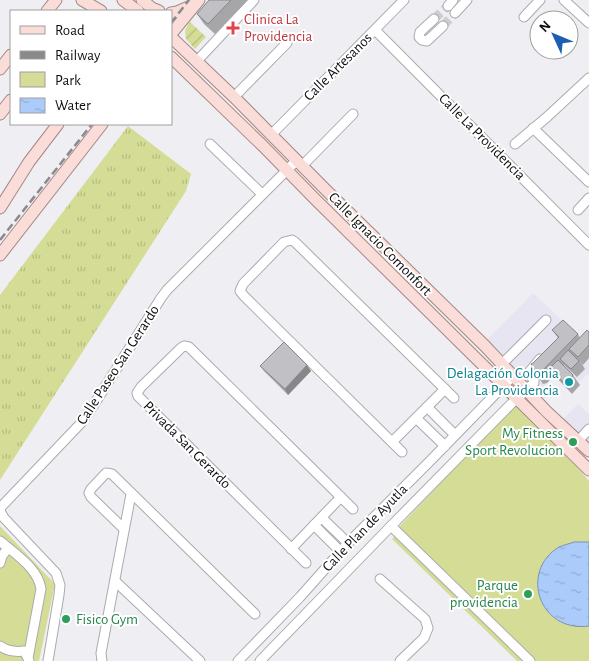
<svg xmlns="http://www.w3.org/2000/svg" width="589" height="661" viewBox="0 0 589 661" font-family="'Alegreya Sans',sans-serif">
<defs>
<pattern id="grass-tufts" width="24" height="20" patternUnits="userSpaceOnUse" patternTransform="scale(1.25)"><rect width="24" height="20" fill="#d4dc96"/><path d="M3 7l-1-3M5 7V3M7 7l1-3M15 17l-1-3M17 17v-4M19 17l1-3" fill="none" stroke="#b5bc80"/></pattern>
<pattern id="garden-furrows" width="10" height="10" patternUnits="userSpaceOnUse" patternTransform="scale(1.25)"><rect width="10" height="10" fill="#d4dc96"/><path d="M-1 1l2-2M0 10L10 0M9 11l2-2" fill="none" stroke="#b5bc80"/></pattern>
<pattern id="water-ripples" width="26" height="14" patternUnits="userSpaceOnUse" patternTransform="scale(1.25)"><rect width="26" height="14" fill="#abcbfb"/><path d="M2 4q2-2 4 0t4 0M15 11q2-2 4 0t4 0" fill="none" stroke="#92add6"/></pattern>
</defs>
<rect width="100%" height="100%" fill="#efeff3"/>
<polygon fill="#e6e5f1" points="533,293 586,343 589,340 589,376 587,374 580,382 564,366 536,395 561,421 578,404 589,414 589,449 480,347"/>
<polygon fill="url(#grass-tufts)" points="128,126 191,174 186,191 0,480 0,295"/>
<g fill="#d4dc96">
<polygon points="514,405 578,468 589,481 589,661 517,661 392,539 401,530 399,527"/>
<polygon points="0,526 55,584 39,661 0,661"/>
</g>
<polygon fill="url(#garden-furrows)" points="190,22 206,37 195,49 186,39 185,30"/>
<path fill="url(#water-ripples)" stroke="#7c93b5" d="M574 542H589V626C539 633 519 571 559 547 563 545 569 544 574 542Z"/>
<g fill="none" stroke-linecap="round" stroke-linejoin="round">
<g stroke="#cdcdd1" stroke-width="9" stroke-dasharray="9 4.5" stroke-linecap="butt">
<polyline points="434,19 448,6"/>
<polyline points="443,26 455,13"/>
</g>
<g stroke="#abaaae" stroke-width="11">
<g id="minor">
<polyline points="564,0 589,23"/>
<polyline points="448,6 453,0"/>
<polyline points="455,13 467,0"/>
<polyline points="524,17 540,0"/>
<polyline points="434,19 420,32 419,37 422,40 427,41 443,26"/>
<polyline points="375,30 589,245"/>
<polyline points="197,61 254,0"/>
<polyline points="234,97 287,43"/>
<polyline points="533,128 589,182"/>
<polyline points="271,135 404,0"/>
<polyline points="210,144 262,194"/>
<polyline points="515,144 547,117 589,78"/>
<polyline points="302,166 353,114"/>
<polyline points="578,210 589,198"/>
<polyline points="502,364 546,320"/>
<polyline points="427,407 455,435"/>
<polyline points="416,418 445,446"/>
<polyline points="578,441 589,429"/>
<polyline points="392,442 445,389"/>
<polyline points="402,452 244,296 240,291 243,284 284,242 292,240 295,242 454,398"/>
<polyline points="322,518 348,543"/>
<polyline points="314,525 340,551"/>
<polyline points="391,526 530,661"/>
<polyline points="124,529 91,497 89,493 91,489 106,473 112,474 255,614"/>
<path d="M0 541C15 554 38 568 41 589L28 658 29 661"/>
<polyline points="291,549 341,497"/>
<polyline points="0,563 2,556 8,548"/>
<polyline points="306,563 143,401 138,396 137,393 141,387 181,348 184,346 189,347 353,509"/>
<polyline points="380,579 425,619 428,628 424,638 400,661"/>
<polyline points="115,581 200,661"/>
<path d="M0 646C7 651 16 652 24 651L28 658"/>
<polyline points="48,661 59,595 60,585 56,573 4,518 0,511 1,507 82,422 93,406 161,298 167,290 297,160"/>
<polyline points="102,661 101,653 131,494"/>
<polyline points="238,661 300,597 348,543 431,460 513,376"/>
<polyline points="260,661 391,526 511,404 534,383 534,380 530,375 530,371 540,359"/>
</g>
</g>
<g stroke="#a68683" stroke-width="13">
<g id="major">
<polyline points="82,0 101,11"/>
<polyline points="123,0 138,11"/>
<polyline points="142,0 152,8 159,11"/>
<polyline points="47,11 56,0"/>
<polyline points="171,13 177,12 193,5"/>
<polyline points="171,34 199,0"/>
<polyline points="171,37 234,97 327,191 485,346 546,411 589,451"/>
<polyline points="171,57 263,146 315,199 589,470"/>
<polyline points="0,69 11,55"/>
<polyline points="0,114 11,100"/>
<polyline points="0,208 29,162 58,124"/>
<polyline points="0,255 102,124"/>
</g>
</g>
<use href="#minor" stroke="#fff" stroke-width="9"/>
<use href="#major" stroke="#faddd9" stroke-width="11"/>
<g stroke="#8a8a8d" stroke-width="2.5" stroke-dasharray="8 4" stroke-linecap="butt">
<polyline points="171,23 189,0"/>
<polyline points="0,240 92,124"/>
</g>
</g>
<g fill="#a6a6a9">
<polygon points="209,0 248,0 215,34 204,24 197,14"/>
<polygon points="552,330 578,334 580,338 589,332 589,358 583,365 580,361 585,369 577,377 564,365 564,366 573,375 580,385 572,394 554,375 547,383 543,384 536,374 533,363 558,338"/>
<polygon points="260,366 311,371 288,395 264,371"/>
</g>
<polygon fill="#87878a" points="307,365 311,371 288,395 285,389"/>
<g fill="#c1c1c5" stroke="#87878a">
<polygon points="209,0 231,0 208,24 197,14"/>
<polygon points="563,320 578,334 540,373 536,374 531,364 533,363 559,337 552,330"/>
<polygon points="587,330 589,332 589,345 578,357 569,349"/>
<polygon points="284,342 307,365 285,389 260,366"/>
<polygon points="568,350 579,361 571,369 560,359"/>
<polygon points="558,360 573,375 565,384 550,368"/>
</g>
<path fill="#e0444e" stroke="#fff" stroke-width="2" d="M230.5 20.5h5v5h5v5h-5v5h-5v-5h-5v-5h5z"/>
<circle fill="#0f9aa8" stroke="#fff" stroke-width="2" cx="569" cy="382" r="5"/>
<g fill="#2e9e5b" stroke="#fff" stroke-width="2">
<circle cx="573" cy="442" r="5"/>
<circle cx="528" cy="594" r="5"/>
<circle cx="66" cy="619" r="5"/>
</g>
<g text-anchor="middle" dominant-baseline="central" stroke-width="4" stroke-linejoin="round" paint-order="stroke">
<g font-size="15" fill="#be3a42" stroke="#fff" text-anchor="start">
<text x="244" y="19">Clinica La<tspan x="244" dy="17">Providencia</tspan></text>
</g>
<g font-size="15" fill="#0f0f11" stroke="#fff">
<text transform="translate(338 67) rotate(-45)">Calle Artesanos</text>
<text transform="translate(482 137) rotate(45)">Calle La Providencia</text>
<text transform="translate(380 244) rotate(45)">Calle Ignacio Comonfort</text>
<text transform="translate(118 365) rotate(-57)">Calle Paseo San Gerardo</text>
<text transform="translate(187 445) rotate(45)">Privada San Gerardo</text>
<text transform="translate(365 528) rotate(-46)">Calle Plan de Ayutla</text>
</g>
<g font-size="15" fill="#0d838f" stroke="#fff" text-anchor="end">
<text x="559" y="373">Delagación Colonia<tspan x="559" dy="17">La Providencia</tspan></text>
</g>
<g font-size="15" fill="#27864d" stroke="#fff" text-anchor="end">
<text x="563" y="433">My Fitness<tspan x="563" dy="17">Sport Revolucion</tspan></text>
<text x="518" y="585">Parque<tspan x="518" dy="17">providencia</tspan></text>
<text x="76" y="619" text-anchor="start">Fisico Gym</text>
</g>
</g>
<rect x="10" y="10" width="162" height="115" fill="#ffffff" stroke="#9f9fa0"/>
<rect x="20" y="26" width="25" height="8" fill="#faddd9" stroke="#9f9fa0"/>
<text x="55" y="35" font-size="15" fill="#0f0f11">Road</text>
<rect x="20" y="51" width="25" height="8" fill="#8a8a8d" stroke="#9f9fa0"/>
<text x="55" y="60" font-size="15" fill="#0f0f11">Railway</text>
<rect x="20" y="72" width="25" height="15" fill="#d4dc96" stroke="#9f9fa0"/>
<text x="55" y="85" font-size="15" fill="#0f0f11">Park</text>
<rect x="20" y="98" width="25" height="15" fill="url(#water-ripples)" stroke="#9f9fa0"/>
<text x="55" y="110" font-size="15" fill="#0f0f11">Water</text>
<g transform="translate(554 35) rotate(314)"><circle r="24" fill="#ffffff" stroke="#9f9fa0"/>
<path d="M0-4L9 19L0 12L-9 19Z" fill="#1c5fb0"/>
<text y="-8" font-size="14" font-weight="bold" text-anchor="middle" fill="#0f0f11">N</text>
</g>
</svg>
